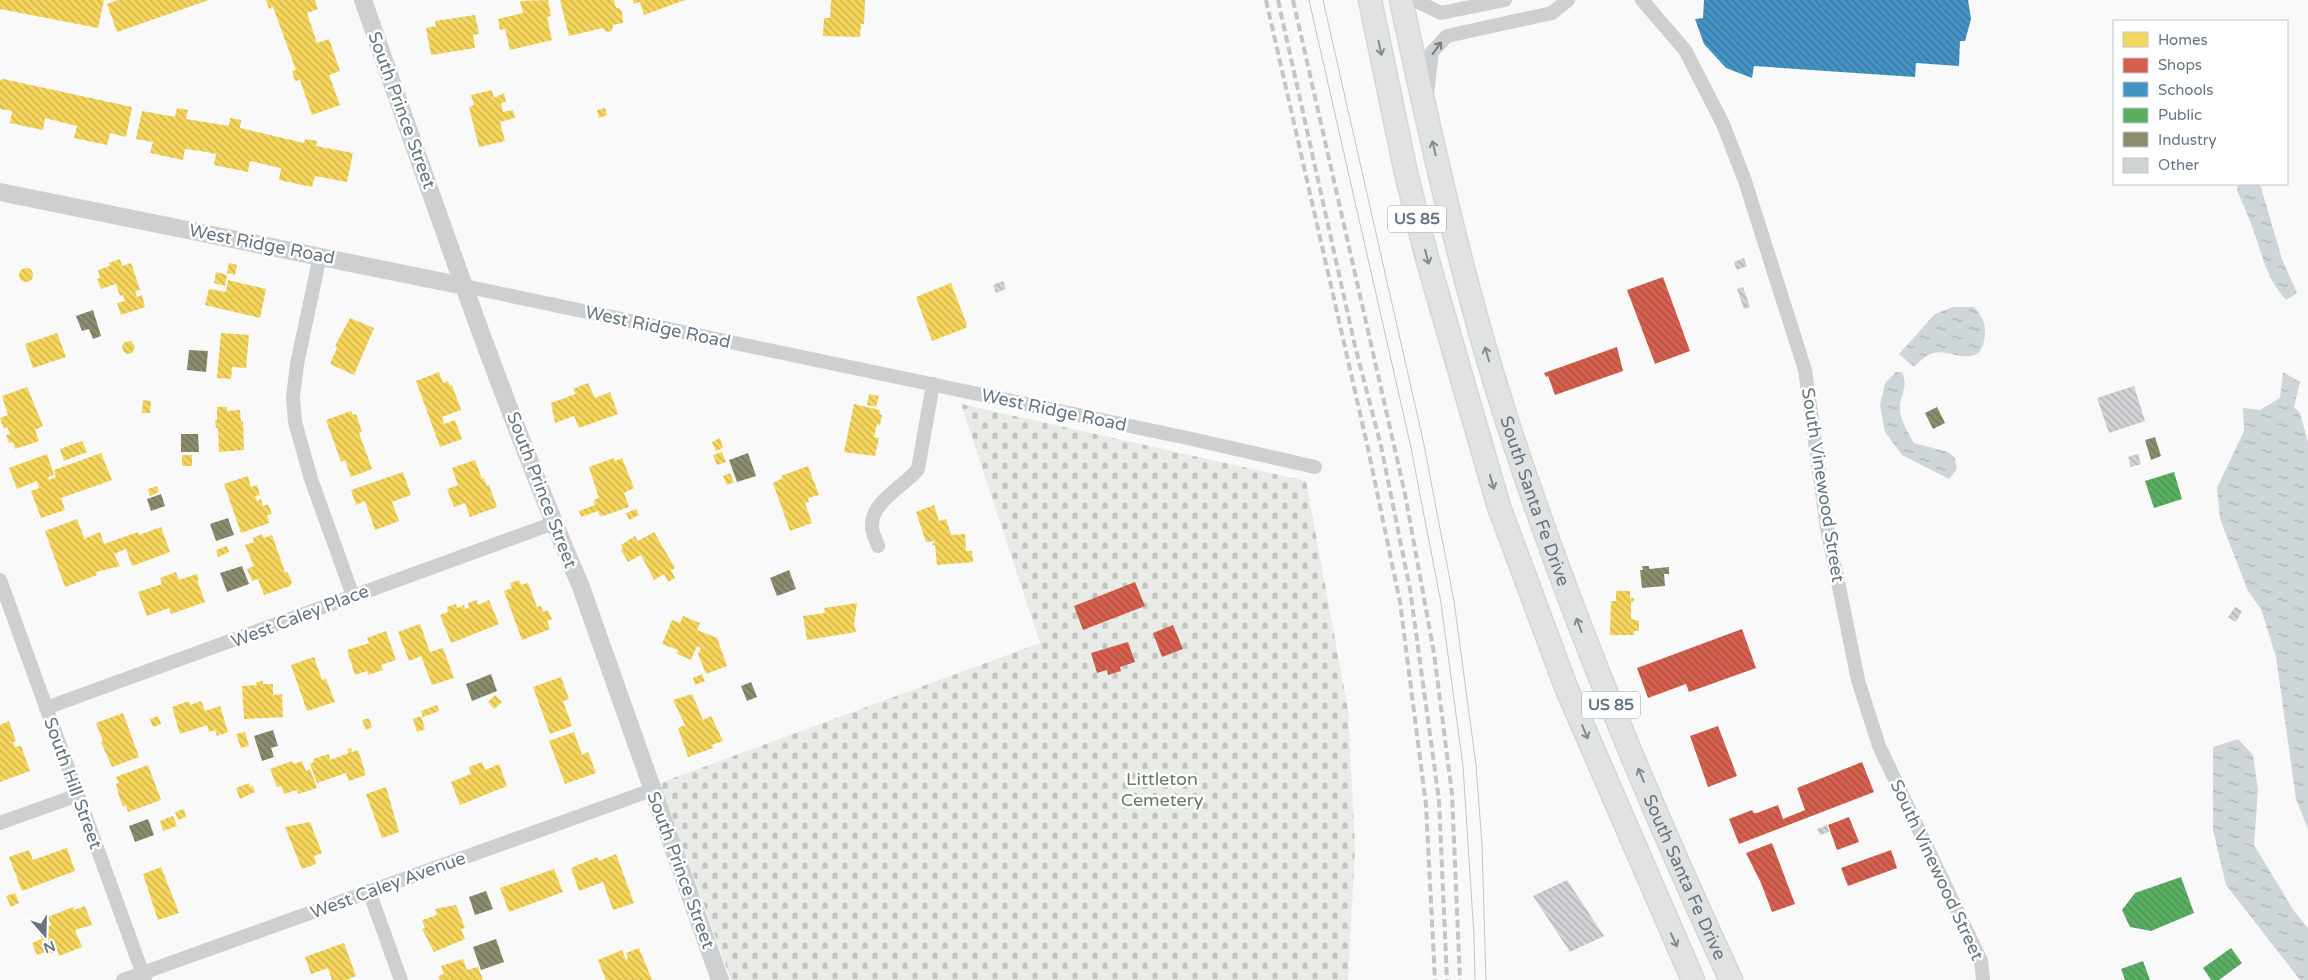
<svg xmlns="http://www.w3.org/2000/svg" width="2308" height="980" viewBox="0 0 2308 980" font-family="'Varela Round',sans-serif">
<defs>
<pattern id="cemetery-stones" width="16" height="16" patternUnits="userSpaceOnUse" patternTransform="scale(1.25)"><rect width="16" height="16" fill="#e8ebe6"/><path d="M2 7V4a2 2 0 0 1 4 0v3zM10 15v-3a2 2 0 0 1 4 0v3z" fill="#c0c3c0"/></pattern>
<pattern id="water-ripples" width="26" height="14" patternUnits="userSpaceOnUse" patternTransform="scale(1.25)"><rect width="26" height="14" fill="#ced6d9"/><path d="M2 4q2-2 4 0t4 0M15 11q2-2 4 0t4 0" fill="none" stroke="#abb2b5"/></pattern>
<pattern id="homes-back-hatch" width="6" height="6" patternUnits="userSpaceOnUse" patternTransform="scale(1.25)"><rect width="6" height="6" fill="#f6d55c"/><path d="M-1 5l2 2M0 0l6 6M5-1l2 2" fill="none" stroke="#cbb151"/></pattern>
<pattern id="shops-back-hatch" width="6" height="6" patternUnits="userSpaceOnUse" patternTransform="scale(1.25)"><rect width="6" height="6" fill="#d6604d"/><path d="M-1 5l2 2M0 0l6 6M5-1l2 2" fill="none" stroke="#a85144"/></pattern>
<pattern id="schools-back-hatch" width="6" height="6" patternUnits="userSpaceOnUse" patternTransform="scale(1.25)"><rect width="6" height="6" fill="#4393c3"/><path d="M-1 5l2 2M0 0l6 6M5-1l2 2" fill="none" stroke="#3a779c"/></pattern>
<pattern id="public-back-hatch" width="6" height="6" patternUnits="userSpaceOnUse" patternTransform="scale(1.25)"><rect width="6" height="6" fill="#5aae61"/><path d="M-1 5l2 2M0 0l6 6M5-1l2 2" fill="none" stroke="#4e9255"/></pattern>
<pattern id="industry-back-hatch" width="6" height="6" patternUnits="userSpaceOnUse" patternTransform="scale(1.25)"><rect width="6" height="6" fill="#8c8c6e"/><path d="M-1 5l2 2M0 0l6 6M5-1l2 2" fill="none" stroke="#70725c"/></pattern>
<pattern id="building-back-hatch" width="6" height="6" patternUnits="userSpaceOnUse" patternTransform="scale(1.25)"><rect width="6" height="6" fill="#d0d2d3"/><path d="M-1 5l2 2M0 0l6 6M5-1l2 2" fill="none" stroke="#acafb1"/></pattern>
</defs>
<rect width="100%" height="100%" fill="#f9f9f9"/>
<polygon fill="url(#cemetery-stones)" points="961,404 1306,481 1348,710 1355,847 1348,980 731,980 660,783 1040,643"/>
<g fill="url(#water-ripples)">
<path d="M2238 184H2260L2282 259 2297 293 2286 300C2269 281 2265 265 2257 241 2252 224 2244 207 2237 190Z"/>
<path d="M1953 307H1974C1981 315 1986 323 1985 334 1982 373 1951 348 1933 353 1926 355 1920 361 1914 367L1899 354 1935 314Z"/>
<path d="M1896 372H1902C1908 387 1902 391 1900 406 1899 418 1908 433 1914 443L1948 452 1955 458 1957 469 1949 479 1902 455 1885 432 1880 405 1885 383Z"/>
<polygon points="2283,372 2300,382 2294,407 2300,413 2308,442 2308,829 2296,799 2276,657 2261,609 2248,591 2220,519 2217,488 2244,431 2243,408 2260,410 2280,398"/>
<polygon points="2238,739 2253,755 2258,790 2254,845 2294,911 2308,928 2308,980 2300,980 2226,885 2213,830 2213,747"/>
</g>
<g fill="url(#homes-back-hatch)">
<polygon points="0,0 104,0 98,28 0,9"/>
<polygon points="118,0 209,0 117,32 107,4"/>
<polygon points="266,0 315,0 318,9 307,13 317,43 329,39 340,71 329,75 340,105 312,115 300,80 295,81 292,71 296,70 273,7 269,9"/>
<polygon points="548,0 551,16 547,17 552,40 510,50 505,29 500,30 498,19 523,13 520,1"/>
<polygon points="560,0 614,0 616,8 619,8 622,11 623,23 613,25 612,31 606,32 603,28 569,36"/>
<polygon points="633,0 685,0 644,15 640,2 634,4"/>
<polygon points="831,0 865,0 864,24 861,24 860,37 823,36 824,18 830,18"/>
<polygon points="475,15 479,34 473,35 475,48 431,55 426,28 436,26 435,21"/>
<polygon points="3,79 132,107 126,137 110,133 107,145 74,138 77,126 45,118 43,130 10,123 12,111 0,109 0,80"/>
<polygon points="492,90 494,98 504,93 506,102 501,103 503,112 513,110 515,118 500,122 505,141 479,147 469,107 474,105 471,95"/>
<polygon points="177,108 188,110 186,119 229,126 230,118 241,120 240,128 304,143 305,139 317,141 316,146 353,153 347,182 315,176 312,187 279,180 281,168 250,161 248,172 214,165 216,154 201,151 185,149 183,160 150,153 153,142 136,139 142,111 175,117"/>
<polygon points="605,108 607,115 599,118 597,110"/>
<polygon points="120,259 122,266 131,263 140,290 135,291 137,297 142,295 145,307 121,315 117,303 125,301 123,295 120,296 116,284 101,289 97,279 100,278 98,270 110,266 109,263"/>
<polygon points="229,263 237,265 235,275 227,273"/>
<circle cx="26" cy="275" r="7"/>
<polygon points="216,272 227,275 225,286 214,283"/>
<polygon points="228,280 266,289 260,318 205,305 209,289 226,292"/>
<polygon points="951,283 967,325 966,328 932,341 916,297"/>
<polygon points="350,318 374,328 354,375 330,364 337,348 335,346"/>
<polygon points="57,333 66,357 33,368 25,344"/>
<polygon points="221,333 249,335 246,368 232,367 231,379 217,378"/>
<polygon points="131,341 135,347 132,353 127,354 123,351 122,346 125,342"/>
<polygon points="439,372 443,383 448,381 450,386 452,385 461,410 442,417 444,424 455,420 462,439 440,447 416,381"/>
<polygon points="588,383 595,398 610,392 618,414 579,428 574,416 555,423 551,403 576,394 573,389"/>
<polygon points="27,387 43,426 35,430 39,441 15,449 13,442 9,443 6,435 10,434 7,427 4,429 0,418 8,415 2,396"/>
<polygon points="869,394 879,396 876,407 867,405"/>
<polygon points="143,400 151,401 150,413 142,413"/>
<polygon points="854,404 880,410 879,414 882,415 880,425 877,424 874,437 879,438 875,456 844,452"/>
<polygon points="217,407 227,407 227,411 240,410 241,422 243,421 244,450 219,452 218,428 216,428 215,420 217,420"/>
<polygon points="351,411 353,415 356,414 362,432 359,433 372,469 351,477 345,460 341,462 326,420"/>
<polygon points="720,438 723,448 716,451 712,442"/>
<polygon points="82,441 87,452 64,461 60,449"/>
<polygon points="722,452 726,462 717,465 713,455"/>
<polygon points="101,453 112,480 61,498 65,510 41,518 31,491 39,488 37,481 17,489 9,468 47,454 54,475 48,477 49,480 56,477 54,470"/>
<rect x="182" y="455" width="10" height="11"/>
<polygon points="614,458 615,461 622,458 634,488 624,493 629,507 606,515 600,516 598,511 581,517 579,511 595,505 594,500 599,498 589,467"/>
<polygon points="475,460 482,479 484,478 487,486 489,485 497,507 470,517 465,503 454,507 447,489 458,485 452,468"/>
<polygon points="808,466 819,495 808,498 809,502 805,503 812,523 790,531 773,483 783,478 781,476"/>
<polygon points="403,472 411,495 392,502 399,521 375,530 365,501 356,505 351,490"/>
<polygon points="730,473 734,482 727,485 723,476"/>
<polygon points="248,476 251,487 257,485 260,495 255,496 257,501 261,499 263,506 268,504 272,514 267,515 269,523 241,533 224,484"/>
<polygon points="157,486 159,492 150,496 148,489"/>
<polygon points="934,505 939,521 946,519 951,535 965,534 966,551 972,551 973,562 937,565 935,545 932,545 935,541 926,542 916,512"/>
<polygon points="636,509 639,515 629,520 626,513"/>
<polygon points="77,519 85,540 86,538 100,532 104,544 138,532 139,535 161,527 170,552 132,566 126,549 114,554 120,566 96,572 97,575 65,587 45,531"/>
<polygon points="654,532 675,568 671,570 675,578 668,582 664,574 654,580 641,555 628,562 621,550 623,549 621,545 635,536 638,541"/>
<polygon points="262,534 264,538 272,535 285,572 288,573 292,582 290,586 264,595 258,579 252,581 247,569 254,566 245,545 254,542 253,538"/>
<polygon points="227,546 229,552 218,557 216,550"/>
<polygon points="176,572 179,580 197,574 199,580 197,580 205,602 171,614 169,608 147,616 138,592 162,584 160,578"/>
<polygon points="519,580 521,585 528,583 537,607 541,606 543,612 548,610 552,619 547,621 550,629 522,640 504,591 512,588 510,583"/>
<polygon points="1616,591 1630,591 1630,598 1634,598 1634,602 1631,602 1631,619 1639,621 1639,631 1634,631 1634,635 1610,635 1611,601 1616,601"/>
<polygon points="477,600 478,605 489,600 499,624 451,643 440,615 448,612 447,607 456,604 457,608 464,605 465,609 469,608 468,603"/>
<polygon points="857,603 854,624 856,632 807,640 803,616 825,613 824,608"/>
<polygon points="683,616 700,623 697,630 717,638 727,666 706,674 698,654 701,648 697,646 691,660 677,654 678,650 662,644 672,620 680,623"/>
<polygon points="420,624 430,652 443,648 454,678 432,685 421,656 409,661 398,632"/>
<polygon points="386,631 396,660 381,665 383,670 368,675 367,671 355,675 347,650 369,643 367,638"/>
<polygon points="314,657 322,680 326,679 335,702 307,711 291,665"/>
<polygon points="702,674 705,681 695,685 693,678"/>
<polygon points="561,677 569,699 563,701 572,726 550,734 533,687"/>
<polygon points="263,681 263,684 273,684 273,695 282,694 283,717 244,719 242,686 257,685 256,682"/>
<polygon points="692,694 703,720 711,716 723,741 712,745 713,748 688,757 678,728 685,725 673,700"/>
<polygon points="495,695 502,702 494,709 488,702"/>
<polygon points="189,701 190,705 201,701 205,711 220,706 228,732 217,736 215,730 209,732 207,725 180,734 172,707"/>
<polygon points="437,705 439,711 423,717 421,711"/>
<polygon points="123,713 139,757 112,767 101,742 103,741 96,723"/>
<polygon points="158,716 161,724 153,727 150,719"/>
<polygon points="421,716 425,729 417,732 413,719"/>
<polygon points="369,718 372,727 366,730 362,720"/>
<polygon points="9,721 16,741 13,742 15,747 21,746 30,771 0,782 0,725"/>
<polygon points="245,732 249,746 241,748 236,734"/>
<polygon points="574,732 582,755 588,752 596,773 565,784 549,741"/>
<polygon points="351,748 352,752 358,750 366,775 349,781 346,773 317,783 310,764 314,762 313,759 329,754 330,760 349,753 347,749"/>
<polygon points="292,761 294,764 302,761 306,771 310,769 317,788 298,794 297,790 284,794 281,786 277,787 270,769"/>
<polygon points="482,762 485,770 499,764 507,786 460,805 451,782 471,774 469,767"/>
<polygon points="148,765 161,800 128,812 126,805 123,806 119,796 116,784 119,783 116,777"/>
<polygon points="249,783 250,787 253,786 255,792 240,799 236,788"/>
<polygon points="386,787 399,832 382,838 366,794"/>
<polygon points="184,809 186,817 178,820 175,812"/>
<polygon points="173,816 177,826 163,831 160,821"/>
<polygon points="310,822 322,853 314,856 316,864 302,869 285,827"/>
<polygon points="67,848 75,871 22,891 9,857 29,850 33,860"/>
<polygon points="616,854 634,903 613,910 603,882 579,891 571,868 597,857 599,861"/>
<polygon points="161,867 179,913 158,920 143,874"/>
<polygon points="554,869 563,892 509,912 500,888"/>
<polygon points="15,893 19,903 11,907 6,896"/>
<polygon points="456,905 465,928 461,929 465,939 434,952 422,929 425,928 422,920 437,915 435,909"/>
<polygon points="85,906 92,925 75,930 82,947 59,956 58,951 47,955 46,952 37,955 32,943 42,939 38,930 51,925 48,917 73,907 74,910"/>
<polygon points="344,943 356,976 346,980 332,980 328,968 311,974 305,957"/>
<polygon points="639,948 652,980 606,980 598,960 622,950 626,960 628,959 626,953"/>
<polygon points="463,959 467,970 478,967 483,980 440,980 438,976 444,974 441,966"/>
</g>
<g fill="url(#shops-back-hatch)">
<polygon points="1663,277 1690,351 1655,364 1627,290"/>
<polygon points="1617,347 1623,371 1555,395 1548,376 1546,377 1544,373"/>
<polygon points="1135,582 1145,606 1083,630 1074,606"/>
<polygon points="1173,625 1183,649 1162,657 1153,633"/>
<polygon points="1742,629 1756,668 1689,692 1686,684 1648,698 1637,668"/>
<polygon points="1128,642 1135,662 1120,667 1121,671 1108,675 1107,670 1097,673 1091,653"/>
<polygon points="1718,726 1737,776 1708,787 1690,736"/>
<polygon points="1862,762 1874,792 1739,844 1729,819 1752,810 1754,813 1757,813 1778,805 1783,819 1805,810 1797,788"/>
<polygon points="1849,817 1859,842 1837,850 1828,825"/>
<polygon points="1772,843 1795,904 1772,912 1761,883 1746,853"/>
<polygon points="1891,850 1897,868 1848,886 1841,868"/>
</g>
<polygon fill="url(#schools-back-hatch)" points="1704,0 1968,0 1971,19 1965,41 1960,41 1959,66 1916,63 1915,77 1754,66 1752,78 1726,68 1704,44 1695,19 1703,18"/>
<g fill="url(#public-back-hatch)">
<polygon points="2174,472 2182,499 2154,508 2145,481"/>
<polygon points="2181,877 2194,913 2151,931 2130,927 2122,910 2135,893"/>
<polygon points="2231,948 2242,963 2219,980 2211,980 2203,968"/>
<polygon points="2143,961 2150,980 2125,980 2121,969"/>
</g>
<g fill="url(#industry-back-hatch)">
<polygon points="93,310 101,336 93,339 89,329 82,331 76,316"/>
<polygon points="189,350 208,351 206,372 187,370"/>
<polygon points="1937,407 1945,423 1933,429 1925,413"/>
<polygon points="181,434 198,434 199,452 181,452"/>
<polygon points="2155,437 2161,456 2151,460 2145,440"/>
<polygon points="748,453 756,476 737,482 729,460"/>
<polygon points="161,494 165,506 151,511 147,499"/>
<polygon points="228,518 234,535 216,541 210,524"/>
<polygon points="242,566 249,584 227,592 220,573"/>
<polygon points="1642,566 1649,566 1649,569 1669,567 1669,574 1664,574 1665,586 1642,588 1640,570 1643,570"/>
<polygon points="789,570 796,589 777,596 770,578"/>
<polygon points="491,674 497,691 472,701 466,684"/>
<polygon points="751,682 757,697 747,701 741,686"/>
<polygon points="273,730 278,746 271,748 274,757 262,761 254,736"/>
<polygon points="148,819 154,835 135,842 129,826"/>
<polygon points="486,891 493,909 475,915 469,897"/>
<polygon points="496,939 504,962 481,970 473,947"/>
</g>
<g fill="url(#building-back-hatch)">
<polygon points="1744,258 1747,266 1737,270 1734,262"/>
<polygon points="1003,281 1006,289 996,293 993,285"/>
<polygon points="1743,287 1750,307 1744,309 1737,289"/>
<polygon points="2134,386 2145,421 2109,433 2097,398"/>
<polygon points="2138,454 2141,464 2131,467 2128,457"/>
<polygon points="2235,607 2242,611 2236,622 2228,617"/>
<polygon points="1827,825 1829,832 1820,835 1817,829"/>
<polygon points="1567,880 1604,936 1570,952 1533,896"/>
</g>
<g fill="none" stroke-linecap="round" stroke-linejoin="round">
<g stroke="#d5d6d6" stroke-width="25">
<g id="trunk">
<polyline points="1370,0 1406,173 1427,258 1499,507 1566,687 1693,980"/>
<path id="s1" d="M1401 0C1432 143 1463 285 1508 424 1570 614 1647 799 1731 980"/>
</g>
</g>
<g stroke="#cecfd0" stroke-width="14">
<polyline points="1414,0 1441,13 1505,0"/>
<polyline points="1642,0 1685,50 1723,124 1745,181 1805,370 1827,528 1858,680 1879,746 1981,961 1983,980"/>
<polyline points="1427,94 1432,52 1447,36 1552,13 1568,0"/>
<polyline points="320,256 297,364 293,397 295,422 311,479 353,596"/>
<polyline points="464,286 1192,439 1315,467"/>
<path d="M878 546C876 540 872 533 872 527 870 502 905 486 918 469L933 384"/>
<polyline points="0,580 145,980"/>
<polyline points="46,708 554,523"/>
<polyline points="0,823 78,795"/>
<polyline points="369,891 401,980"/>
<polyline points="123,980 652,790"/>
</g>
<g stroke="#cecfd0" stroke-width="18">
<path d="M363 0C432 196 499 395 581 587L720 980"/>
<polyline points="0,192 464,286"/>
</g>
<use href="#trunk" stroke="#e1e2e2" stroke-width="22"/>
<g stroke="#c3c5c6" stroke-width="1">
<polyline points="1309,0 1410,443 1441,603 1463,766 1474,936 1475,980"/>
<polyline points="1323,0 1423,440 1454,601 1476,765 1482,845 1486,980"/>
</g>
<g stroke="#c3c5c6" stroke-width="4" stroke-dasharray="8 4" stroke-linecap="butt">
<polyline points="1266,0 1367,444 1400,602 1426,805 1435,980"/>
<polyline points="1278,0 1355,346 1381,446 1410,589 1439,800 1447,980"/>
<polyline points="1293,0 1405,494 1434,653 1452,794 1460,980"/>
</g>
</g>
<defs><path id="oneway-shaft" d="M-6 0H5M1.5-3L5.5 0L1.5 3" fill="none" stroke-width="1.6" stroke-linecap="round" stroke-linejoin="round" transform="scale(1.25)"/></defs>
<g stroke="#7e8c96">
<use href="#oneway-shaft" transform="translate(1380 48) rotate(78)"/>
<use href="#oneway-shaft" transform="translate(1434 148) rotate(-103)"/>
<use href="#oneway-shaft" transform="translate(1427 257) rotate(75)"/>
<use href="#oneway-shaft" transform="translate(1487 354) rotate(-106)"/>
<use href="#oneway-shaft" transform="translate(1492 482) rotate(74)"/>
<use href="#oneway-shaft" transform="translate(1579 625) rotate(-110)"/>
<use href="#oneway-shaft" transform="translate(1585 732) rotate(67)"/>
<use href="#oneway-shaft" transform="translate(1641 775) rotate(-113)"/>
<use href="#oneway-shaft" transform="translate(1674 940) rotate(65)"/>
</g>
<use stroke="#707f8b" href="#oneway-shaft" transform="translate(1437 48) rotate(-54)"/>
<g text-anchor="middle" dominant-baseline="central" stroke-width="5" stroke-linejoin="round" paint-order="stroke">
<g fill="#fff" stroke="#939fa8" stroke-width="1">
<rect x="1388" y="205.5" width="58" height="27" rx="4"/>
<rect x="1582" y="691.5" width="58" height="27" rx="4"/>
</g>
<g font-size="16" font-weight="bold" fill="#657683">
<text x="1417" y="219">US 85</text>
<text x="1611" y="705">US 85</text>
</g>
<g font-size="18" fill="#657683" stroke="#fff">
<text transform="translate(402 110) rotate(70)">South Prince Street</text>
<text transform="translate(262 244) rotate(11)">West Ridge Road</text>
<text transform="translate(658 327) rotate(12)">West Ridge Road</text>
<text transform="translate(1054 410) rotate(12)">West Ridge Road</text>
<text transform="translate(1823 485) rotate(81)">South Vinewood Street</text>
<text transform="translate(542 490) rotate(69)">South Prince Street</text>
<text stroke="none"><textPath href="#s1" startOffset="519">South Santa Fe Drive</textPath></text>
<text transform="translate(300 616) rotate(-21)">West Caley Place</text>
<text transform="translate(73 783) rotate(70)">South Hill Street</text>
<text transform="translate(681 870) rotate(70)">South Prince Street</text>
<text transform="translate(1937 870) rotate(65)">South Vinewood Street</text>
<text stroke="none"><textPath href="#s1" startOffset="924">South Santa Fe Drive</textPath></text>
<text transform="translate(388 885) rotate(-20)">West Caley Avenue</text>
</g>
<g font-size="18" fill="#687a64" stroke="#fff">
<text x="1162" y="779">Littleton<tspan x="1162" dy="21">Cemetery</tspan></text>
</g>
</g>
<rect x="2113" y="20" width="175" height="165" fill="#ffffff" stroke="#c1c8cd"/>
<rect x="2123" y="32" width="25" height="15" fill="#f6d55c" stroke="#c1c8cd"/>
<text x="2158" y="45" font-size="15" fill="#657683">Homes</text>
<rect x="2123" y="58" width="25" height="15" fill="#d6604d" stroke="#c1c8cd"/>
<text x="2158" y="70" font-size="15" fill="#657683">Shops</text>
<rect x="2123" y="82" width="25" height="15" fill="#4393c3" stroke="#c1c8cd"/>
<text x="2158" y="95" font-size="15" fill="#657683">Schools</text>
<rect x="2123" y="108" width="25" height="15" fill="#5aae61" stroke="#c1c8cd"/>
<text x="2158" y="120" font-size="15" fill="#657683">Public</text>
<rect x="2123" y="132" width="25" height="15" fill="#8c8c6e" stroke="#c1c8cd"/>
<text x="2158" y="145" font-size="15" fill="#657683">Industry</text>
<rect x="2123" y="158" width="25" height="15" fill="#d0d2d3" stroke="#c1c8cd"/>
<text x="2158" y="170" font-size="15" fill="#657683">Other</text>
<g transform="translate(45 935) rotate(160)" stroke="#ffffff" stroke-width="4" paint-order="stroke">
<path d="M0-4L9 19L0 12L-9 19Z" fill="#657683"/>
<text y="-8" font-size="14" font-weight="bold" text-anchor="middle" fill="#657683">N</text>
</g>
</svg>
